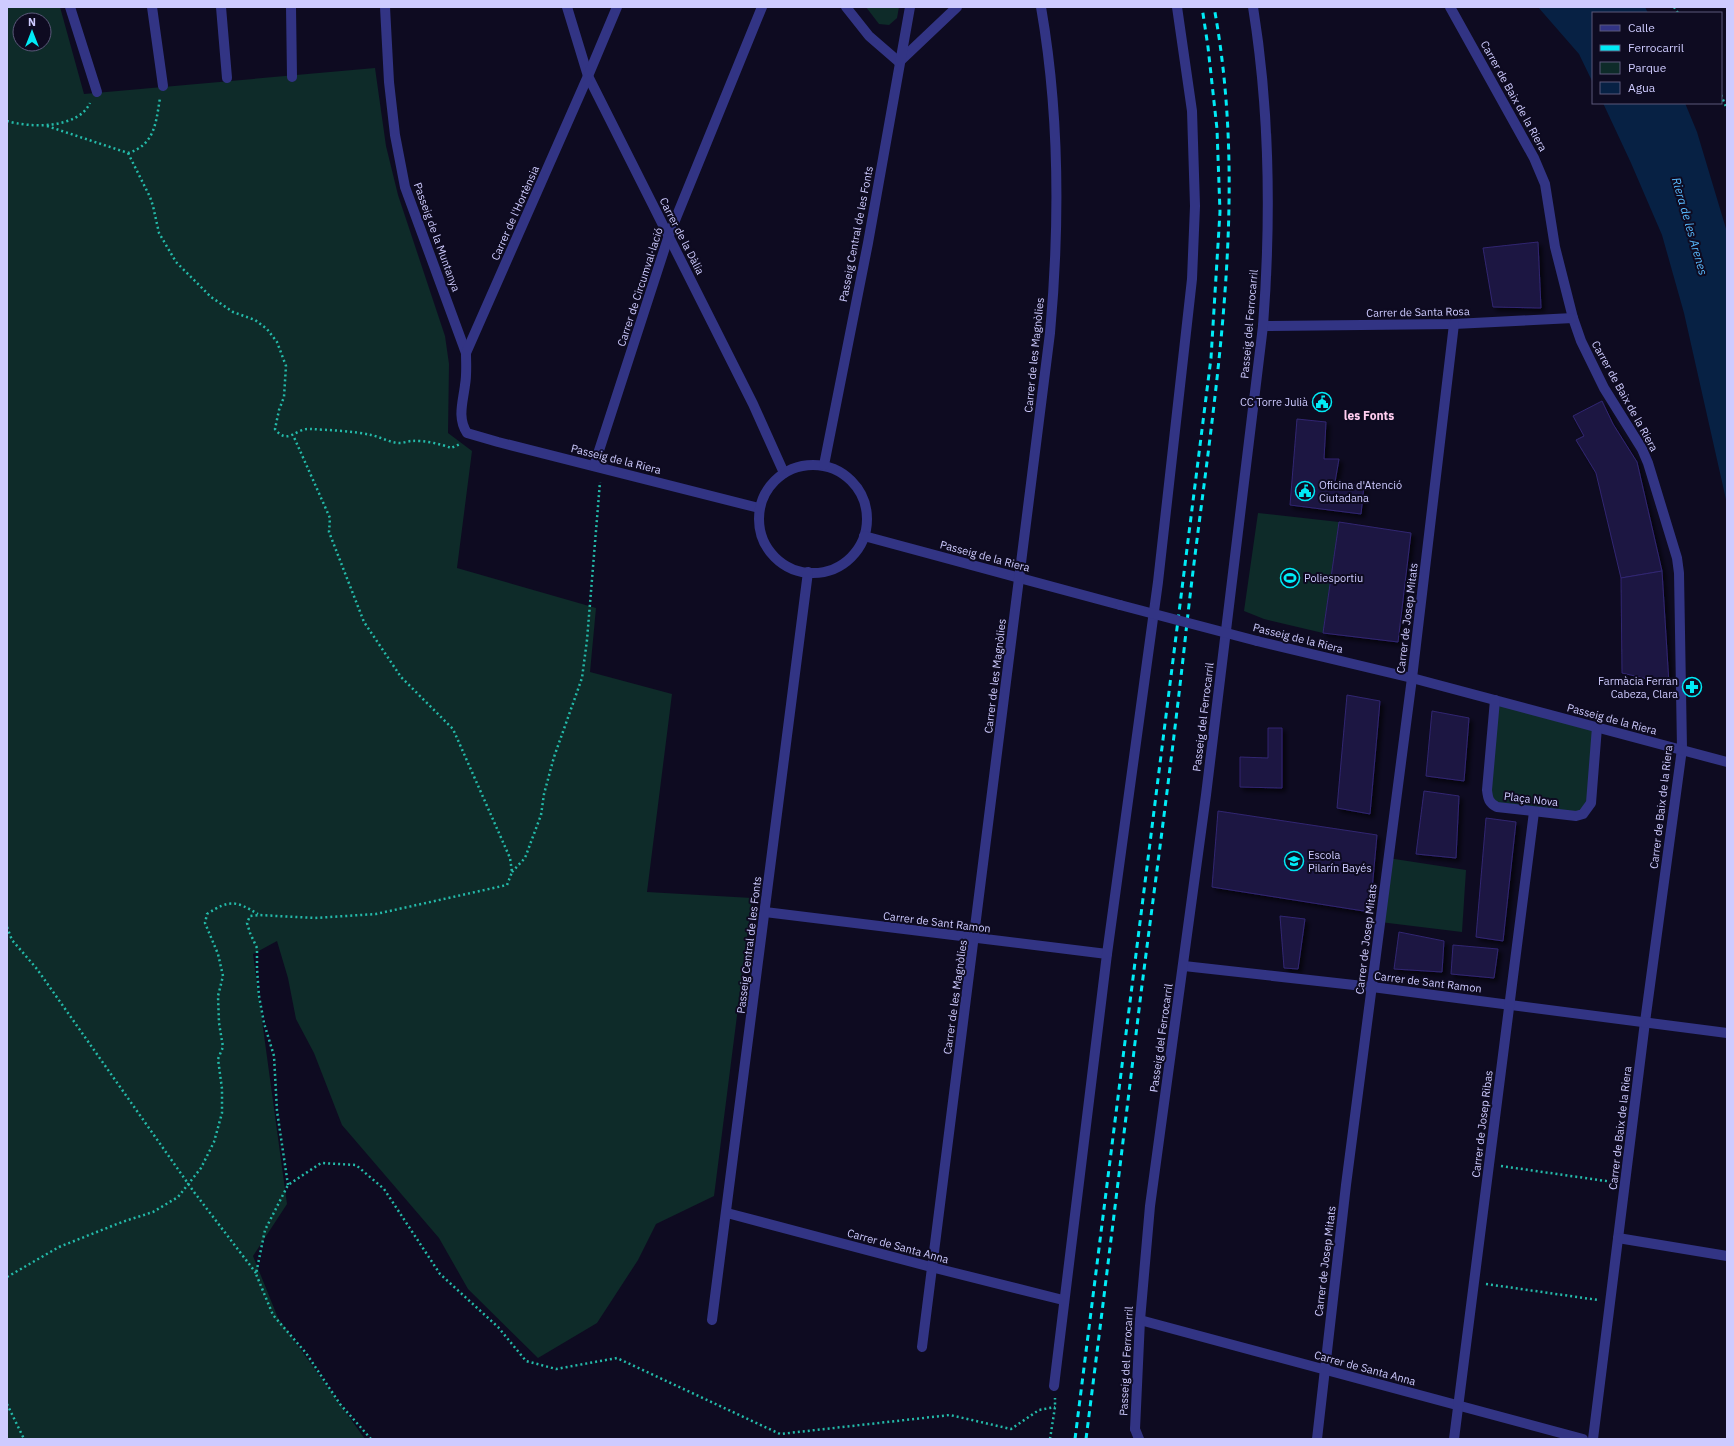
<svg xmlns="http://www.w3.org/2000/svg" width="1734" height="1446" viewBox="0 0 1734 1446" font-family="'IBM Plex Sans',sans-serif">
<defs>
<filter id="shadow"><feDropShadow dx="3.5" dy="3.5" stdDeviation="2" flood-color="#0009"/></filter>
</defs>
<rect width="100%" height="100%" fill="#0e0b21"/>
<g fill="#0e2b29" fill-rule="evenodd">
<path d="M7 7H60L84 94 375 68 386 146 398 195 445 336 449 364 448 433 472 451 457 568 596 608 590 672 672 694 647 892 752 898 714 1196 656 1224 638 1260 597 1323 538 1358 468 1289 439 1238 342 1125 314 1053 296 1019 288 978 277 941 253 954 287 1204 253 1256 278 1318 365 1439H7ZM20 20H44V44H20Z"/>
<polygon points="866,7 899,7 897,18 889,25 879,24"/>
<polygon points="1258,513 1339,522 1323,633 1264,619 1244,611"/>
<polygon points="1495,700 1597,727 1592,793 1583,814 1497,807 1487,790"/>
<polygon points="1388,858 1466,870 1462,932 1380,922"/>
</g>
<g fill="#072144">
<polygon points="1538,7 1645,7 1648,13 1593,13 1593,83 1579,54"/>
<polygon points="1603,103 1685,103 1697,132 1727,232 1727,504 1684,313 1662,235 1631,163"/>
</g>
<g fill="#1d1643" stroke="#312671" filter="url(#shadow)">
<polygon points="1538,242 1541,308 1493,307 1483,248"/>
<polygon points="1602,401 1613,424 1637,462 1662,571 1621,578 1596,473 1576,440 1584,436 1573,416"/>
<polygon points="1297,419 1326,422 1324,459 1339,459 1335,482 1364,486 1361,514 1290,505"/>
<polygon points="1339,522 1411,533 1398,642 1323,633"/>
<polygon points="1662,571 1669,684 1622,673 1621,578"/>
<polygon points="1347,695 1380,701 1370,814 1337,808"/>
<polygon points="1432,711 1469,718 1464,781 1426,776"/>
<polygon points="1268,728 1282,728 1282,788 1240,787 1240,757 1268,758"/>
<polygon points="1424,791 1459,796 1456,858 1416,854"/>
<polygon points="1218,811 1377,835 1370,912 1212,887"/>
<polygon points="1486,818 1516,822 1503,941 1476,937"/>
<polygon points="1280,916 1305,919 1298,969 1284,968"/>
<polygon points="1399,932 1444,941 1442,972 1394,969"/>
<polygon points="1453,945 1498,949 1494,978 1451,974"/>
</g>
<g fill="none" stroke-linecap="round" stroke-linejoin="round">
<g stroke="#24baa9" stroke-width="2.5" stroke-dasharray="2 3" stroke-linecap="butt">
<polyline points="1674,7 1678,13"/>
<polyline points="1721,95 1727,109"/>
<path d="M7 121C30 128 78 129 90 103"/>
<path d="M47 126 128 153C155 145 156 122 160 98"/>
<path d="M128 153 150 197 153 206 159 233 176 262 211 297 233 312 255 320 267 329 277 342 286 366 284 397 279 410 275 429C288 446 295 428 310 429 328 430 354 431 371 435 381 437 390 443 400 443 404 443 408 441 412 441 423 440 441 444 451 448L460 444"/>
<polyline points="512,872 525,858 541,815 544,794 554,757 582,678 587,640 600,482"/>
<polyline points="7,927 12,940 37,969 194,1192 256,1273"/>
<polyline points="1501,1166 1613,1182"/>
<polyline points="288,1185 277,1111 274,1056 264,1023 259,996 257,969 257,948 250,933 247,923 250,916 259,915 315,918 376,914 507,885 512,872 510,858 453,729 401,677 364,622 329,532 330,518 293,435"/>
<path d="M7 1277 59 1247 122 1222 153 1212 178 1197 201 1168 214 1142 222 1113V1089L218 1059 223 1047 219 1023 218 996 223 976 218 954 205 923 207 914C230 899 236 901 258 914"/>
<polyline points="1486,1284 1598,1300"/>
<polyline points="7,1404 24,1439"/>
<polyline points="371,1439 340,1404 306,1353 273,1315 256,1274 265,1230 288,1185 321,1163 356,1165 384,1189 440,1274 498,1327 526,1361 556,1369 617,1358 780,1434 950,1415 1011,1429 1039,1410 1055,1407"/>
<polyline points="1050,1439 1055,1407 1055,1398"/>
</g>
<polyline stroke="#323484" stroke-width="10" points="1135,1429 1139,1439"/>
<g stroke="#323484" stroke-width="10">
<polyline points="70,7 97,92"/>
<polyline points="152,7 163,86"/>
<polyline points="221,7 227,78"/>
<polyline points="291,7 292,77"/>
<polyline points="385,7 389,82 395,135 405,187 466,353"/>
<polyline points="567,7 588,76 753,404 784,473"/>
<path d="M617 7 588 76 466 353C466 363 467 374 465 385 463 402 457 418 467 433L498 442 759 508"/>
<polyline points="846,7 869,36 899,62 957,7"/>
<polyline points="1450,7 1534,158 1545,184 1555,247 1573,318 1581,341 1604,388 1642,449 1648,463 1677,558 1679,573 1682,749 1645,1022 1593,1439"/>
<polyline points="1263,326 1454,324 1573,318"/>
<circle cx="813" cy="519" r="54"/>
<polyline points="824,465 868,243 910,7"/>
<polyline points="594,466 669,235 762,7"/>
<polyline points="864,536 1120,605"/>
<polyline points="1257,641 1412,678 1727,762"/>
<path d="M1495 700 1487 790C1488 799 1489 803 1497 807L1576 816 1583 814 1591 803 1597 727"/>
<polyline points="765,912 1107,954"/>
<polyline points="1184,966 1372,987 1727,1033"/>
<polyline points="727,1213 931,1267 1063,1300"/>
<polyline points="1618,1238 1727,1256"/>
<polyline points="712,1320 808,572"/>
<polyline points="1140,1320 1583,1439"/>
<path d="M922 1347 1050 333C1060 223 1060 116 1041 7"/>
<polyline points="1054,1386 1107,954 1158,582 1192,279 1195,206 1192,111 1177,7"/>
<path d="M1135 1429 1140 1320 1150 1206 1206 795 1263 326C1271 220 1270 112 1253 7"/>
<polyline points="1317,1439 1346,1185 1412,678 1454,324"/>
<polyline points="1454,1439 1534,812"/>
</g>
<g stroke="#00ebf6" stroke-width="3" stroke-dasharray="6 5" stroke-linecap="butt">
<polyline points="1075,1439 1211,358 1220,212 1217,129 1208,47 1202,7"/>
<path d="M1086 1439C1105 1290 1123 1142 1141 993 1156 876 1172 759 1185 641 1207 431 1253 218 1214 7"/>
</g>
<polyline stroke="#323484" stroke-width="10" points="1120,605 1257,641"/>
</g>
<defs>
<g id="civic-ring" transform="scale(1)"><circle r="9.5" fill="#0e0b21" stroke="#00ebf6" stroke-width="1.5"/><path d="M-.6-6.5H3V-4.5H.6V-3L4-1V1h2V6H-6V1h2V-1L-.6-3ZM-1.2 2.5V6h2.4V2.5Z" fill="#00ebf6"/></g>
<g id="stadium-ring" transform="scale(1)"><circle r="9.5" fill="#0e0b21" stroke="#00ebf6" stroke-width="1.5"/><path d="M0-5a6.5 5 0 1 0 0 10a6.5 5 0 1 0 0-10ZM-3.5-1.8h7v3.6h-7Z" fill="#00ebf6"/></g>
<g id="pharmacy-ring" transform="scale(1)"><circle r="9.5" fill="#0e0b21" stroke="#00ebf6" stroke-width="1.5"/><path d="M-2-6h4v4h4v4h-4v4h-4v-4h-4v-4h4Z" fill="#00ebf6"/></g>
<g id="school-ring" transform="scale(1)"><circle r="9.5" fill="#0e0b21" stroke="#00ebf6" stroke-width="1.5"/><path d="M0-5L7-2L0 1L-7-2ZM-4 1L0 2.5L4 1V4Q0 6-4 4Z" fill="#00ebf6"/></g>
</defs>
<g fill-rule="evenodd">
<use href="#civic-ring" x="1322" y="402"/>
<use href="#civic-ring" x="1305" y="491"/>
<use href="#stadium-ring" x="1290" y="578"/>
<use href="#pharmacy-ring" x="1692" y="687"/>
<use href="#school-ring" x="1294" y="861"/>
</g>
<g text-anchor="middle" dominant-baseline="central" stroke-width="4" stroke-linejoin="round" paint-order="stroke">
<g font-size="11" fill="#cecbff" stroke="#0e0b21">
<text transform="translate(1514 96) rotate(61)">Carrer de Baix de la Riera</text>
<text transform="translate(515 213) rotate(-66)">Carrer de l'Hortènsia</text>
<text transform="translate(856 234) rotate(-79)">Passeig Central de les Fonts</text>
<text transform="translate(682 236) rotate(63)">Carrer de la Dàlia</text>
<text transform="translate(437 237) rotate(70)">Passeig de la Muntanya</text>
<text transform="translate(640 287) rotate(-72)">Carrer de Circumval·lació</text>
<text transform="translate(1418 312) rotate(-1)">Carrer de Santa Rosa</text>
<text transform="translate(1249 324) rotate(-85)">Passeig del Ferrocarril</text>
<text transform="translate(1034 355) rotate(-84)">Carrer de les Magnòlies</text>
<text transform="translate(1625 396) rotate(61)">Carrer de Baix de la Riera</text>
<text transform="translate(616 459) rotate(14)">Passeig de la Riera</text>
<text transform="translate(985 556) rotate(15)">Passeig de la Riera</text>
<text transform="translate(1407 618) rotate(-83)">Carrer de Josep Mitats</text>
<text transform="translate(1298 638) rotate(14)">Passeig de la Riera</text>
<text transform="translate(995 676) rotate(-83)">Carrer de les Magnòlies</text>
<text transform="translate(1203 717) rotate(-83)">Passeig del Ferrocarril</text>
<text transform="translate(1612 719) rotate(15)">Passeig de la Riera</text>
<text transform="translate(1531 799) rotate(7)">Plaça Nova</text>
<text transform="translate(1661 807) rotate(-83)">Carrer de Baix de la Riera</text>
<text transform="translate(937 922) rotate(7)">Carrer de Sant Ramon</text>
<text transform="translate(1366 939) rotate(-83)">Carrer de Josep Mitats</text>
<text transform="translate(749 945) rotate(-83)">Passeig Central de les Fonts</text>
<text transform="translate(1428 982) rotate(7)">Carrer de Sant Ramon</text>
<text transform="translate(955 997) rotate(-82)">Carrer de les Magnòlies</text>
<text transform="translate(1161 1038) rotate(-82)">Passeig del Ferrocarril</text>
<text transform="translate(1482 1124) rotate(-83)">Carrer de Josep Ribas</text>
<text transform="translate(1620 1128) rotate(-83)">Carrer de Baix de la Riera</text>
<text transform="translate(898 1246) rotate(15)">Carrer de Santa Anna</text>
<text transform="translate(1325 1261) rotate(-83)">Carrer de Josep Mitats</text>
<text transform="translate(1126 1361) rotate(-87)">Passeig del Ferrocarril</text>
<text transform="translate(1365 1368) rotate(15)">Carrer de Santa Anna</text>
</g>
<g font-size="11" fill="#cecbff" stroke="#0e0b21" text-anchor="start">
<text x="1308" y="402" text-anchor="end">CC Torre Julià</text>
<text x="1319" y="485">Oficina d'Atenció<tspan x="1319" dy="13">Ciutadana</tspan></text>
<text x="1304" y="578">Poliesportiu</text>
<text x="1678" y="681" text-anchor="end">Farmàcia Ferran<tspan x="1678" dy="13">Cabeza, Clara</tspan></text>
<text x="1308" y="855">Escola<tspan x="1308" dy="13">Pilarín Bayés</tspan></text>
</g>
<g font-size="12" font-style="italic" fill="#59bbff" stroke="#0e0b21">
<text transform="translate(1690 226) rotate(74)">Riera de les Arenes</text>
</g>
<g font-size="12" font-weight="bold" fill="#ffcdf0" stroke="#0e0b21">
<text x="1369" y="415">les Fonts</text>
</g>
</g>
<rect width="1734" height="1446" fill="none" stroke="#cecbff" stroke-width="16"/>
<rect x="1592" y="12" width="130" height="92" fill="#0e0b21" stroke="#5b587a"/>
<rect x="1600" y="25" width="20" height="6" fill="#323484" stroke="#5b587a"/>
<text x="1628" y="32" font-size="12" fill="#cecbff">Calle</text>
<rect x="1600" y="45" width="20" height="6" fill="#00ebf6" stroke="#5b587a"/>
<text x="1628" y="52" font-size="12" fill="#cecbff">Ferrocarril</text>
<rect x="1600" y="62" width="20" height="12" fill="#0e2b29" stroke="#5b587a"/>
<text x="1628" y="72" font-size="12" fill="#cecbff">Parque</text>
<rect x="1600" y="82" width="20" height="12" fill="#072144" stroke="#5b587a"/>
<text x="1628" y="92" font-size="12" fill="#cecbff">Agua</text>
<g transform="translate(32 32)"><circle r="19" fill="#0e0b21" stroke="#5b587a"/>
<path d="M0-3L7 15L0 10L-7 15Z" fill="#00ebf6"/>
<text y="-6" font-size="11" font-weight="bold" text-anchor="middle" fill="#cecbff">N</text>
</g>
</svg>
